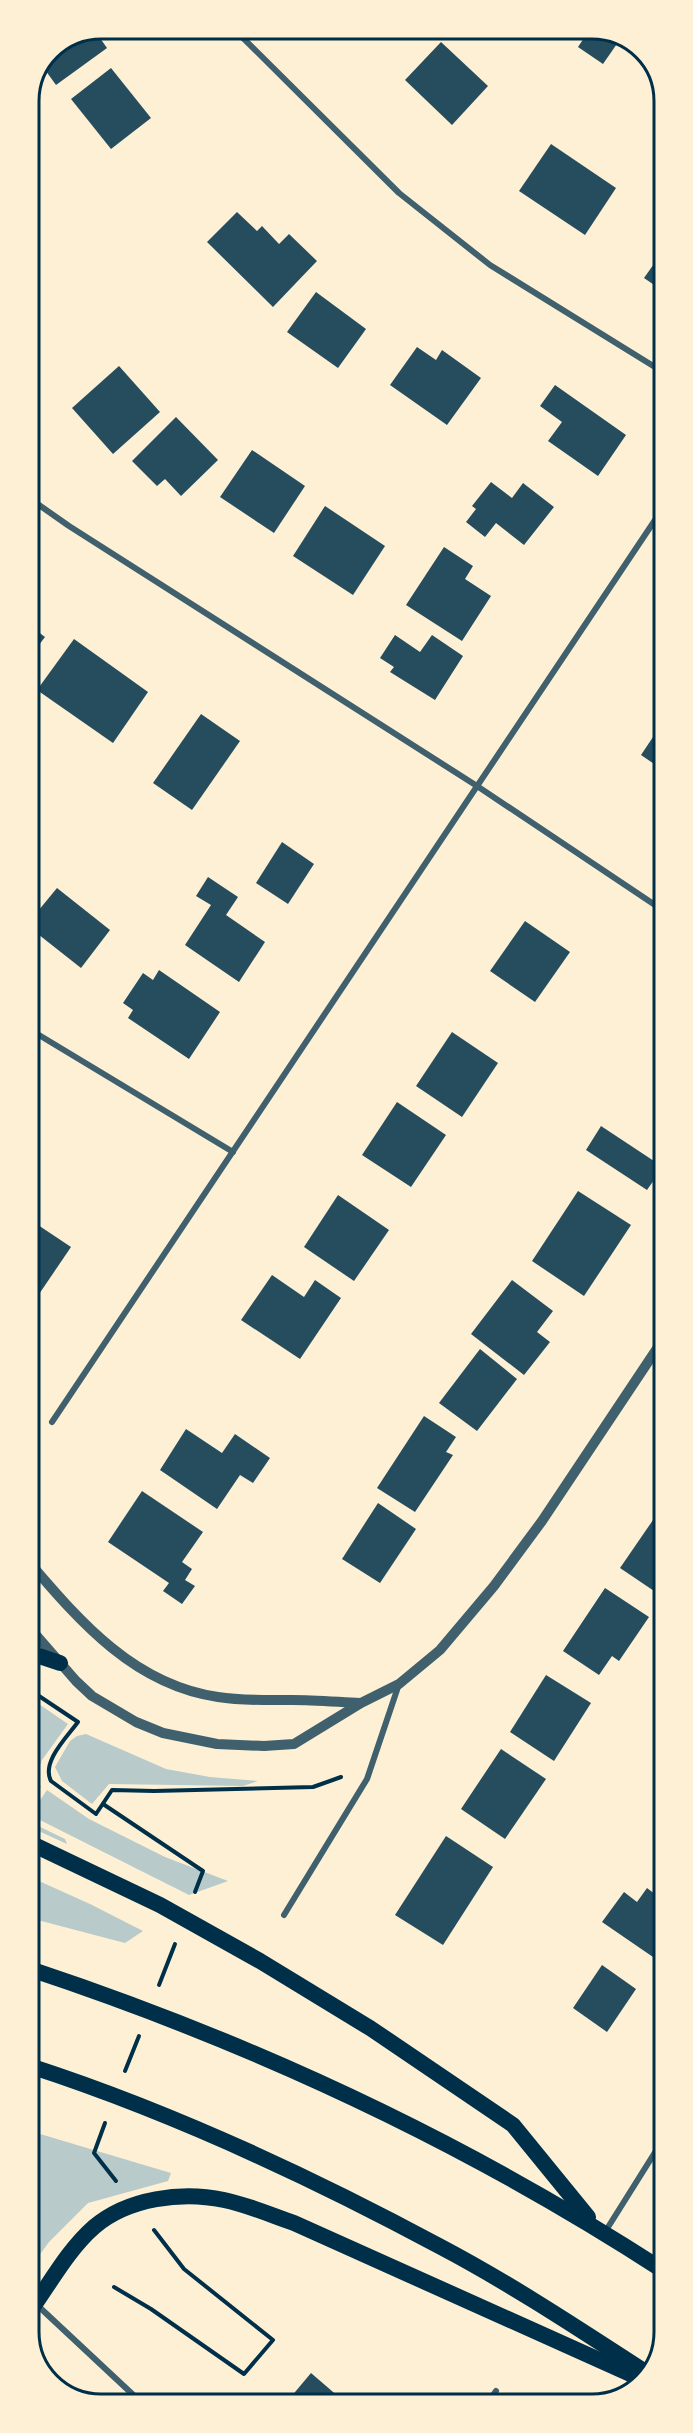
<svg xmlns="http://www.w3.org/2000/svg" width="693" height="2433" viewBox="0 0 693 2433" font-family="'DM Sans',sans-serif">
<rect width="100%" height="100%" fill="#fdf0d5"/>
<g fill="#b9caca">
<polygon points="30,1698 68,1724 42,1760 36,1777 41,1787 30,1802"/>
<polygon points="86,1734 166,1769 210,1777 258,1781 243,1786 109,1784 92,1804 62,1781 55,1767 70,1741 77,1736"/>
<polygon points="47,1790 89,1819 165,1857 228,1881 189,1895 30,1815"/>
<polygon points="30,1822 65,1839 67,1844 30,1827"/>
<polygon points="30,1877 90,1904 143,1931 125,1943 30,1918"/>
<polygon points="30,2131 171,2173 168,2181 88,2203 49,2242 30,2268"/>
</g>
<g fill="#264d5e">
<polygon points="590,29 602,29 621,38 603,64 578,47"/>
<polygon points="95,31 107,48 56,85 43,67 50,49"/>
<polygon points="441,42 488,86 452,125 405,80"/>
<polygon points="111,68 151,118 111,149 71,99"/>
<polygon points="551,144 616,188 585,235 519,191"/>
<polygon points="237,212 257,231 262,226 279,244 289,234 317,261 273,307 207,242"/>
<polygon points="663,251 663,291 644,278"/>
<polygon points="316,292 366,329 338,368 287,332"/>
<polygon points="417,347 436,360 442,350 481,378 447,425 390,385"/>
<polygon points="119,366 160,412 113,454 72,408"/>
<polygon points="555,385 626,435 598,476 548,441 562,422 540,406"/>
<polygon points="176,417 218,460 181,496 165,479 157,486 132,461"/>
<polygon points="252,450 305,486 274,533 220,497"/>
<polygon points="491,482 512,498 523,483 554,507 524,545 496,523 485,537 466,522 476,509 472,506"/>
<polygon points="325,506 385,546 353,595 293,556"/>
<polygon points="444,547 473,566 465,579 491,596 462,641 406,605"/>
<polygon points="29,625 45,637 29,658"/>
<polygon points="395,635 420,652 432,635 463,656 435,700 390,672 394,667 380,658"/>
<polygon points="74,639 148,692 113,743 37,690"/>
<polygon points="201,714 240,741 192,810 153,783"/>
<polygon points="663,722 663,770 641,755"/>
<polygon points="282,842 314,864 288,904 256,883"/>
<polygon points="208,877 238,897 226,915 265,942 239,982 185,945 211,905 196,896"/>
<polygon points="57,888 110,930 81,968 29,927 29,922"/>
<polygon points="525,921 570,952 535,1002 490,971"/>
<polygon points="159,970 220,1012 189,1059 128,1018 133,1010 123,1003 143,973 153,980"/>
<polygon points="452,1032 498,1063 462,1117 416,1086"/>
<polygon points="397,1102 446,1135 411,1187 362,1155"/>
<polygon points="601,1126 663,1167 647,1190 586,1150"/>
<polygon points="578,1191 631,1225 584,1296 532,1261"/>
<polygon points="338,1195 389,1230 354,1281 304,1247"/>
<polygon points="29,1219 71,1247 33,1303 29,1300"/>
<polygon points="272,1275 304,1297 315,1280 341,1298 300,1359 241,1320"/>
<polygon points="512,1280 553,1311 537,1332 550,1342 524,1375 471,1334"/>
<polygon points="480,1349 517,1379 477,1431 439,1403"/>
<polygon points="424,1416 456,1437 446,1452 453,1455 415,1512 377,1488"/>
<polygon points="186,1429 222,1453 235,1434 270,1458 253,1483 240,1475 217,1509 160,1470"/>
<polygon points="142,1491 203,1532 182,1562 192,1569 185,1580 195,1586 182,1604 163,1591 169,1583 108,1542"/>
<polygon points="378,1503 416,1529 380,1583 342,1559"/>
<polygon points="664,1504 664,1595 663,1597 620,1568"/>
<polygon points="605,1588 649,1617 619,1661 612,1656 599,1675 563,1651"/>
<polygon points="546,1675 591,1703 554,1761 510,1732"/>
<polygon points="501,1749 546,1779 505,1839 461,1809"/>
<polygon points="446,1836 493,1867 443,1945 395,1915"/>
<polygon points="647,1888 664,1901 664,1942 653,1957 602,1922 624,1892 637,1902"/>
<polygon points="602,1965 636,1989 607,2032 573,2008"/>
<polygon points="311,2373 347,2404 285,2404"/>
</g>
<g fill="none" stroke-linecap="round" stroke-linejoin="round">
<g stroke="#003049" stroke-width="4">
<path d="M30 1690 78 1722C67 1737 41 1762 51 1781L96 1814 112 1790 154 1791 313 1787 341 1777"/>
<polyline points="103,1804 203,1871 195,1892"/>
<polyline points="159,1985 175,1944"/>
<polyline points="125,2071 139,2036"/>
<polyline points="105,2123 94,2153 116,2181"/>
<polyline points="114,2287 151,2309 244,2374 273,2340 184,2269 154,2230"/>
</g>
<g stroke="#3f606c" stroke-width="6">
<polyline points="234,29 399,193 490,265 663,372"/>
<polyline points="29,498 69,526 477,786 664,911"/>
<polyline points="29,1029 233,1152"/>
<polyline points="52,1422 663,508"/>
<polyline points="284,1915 367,1779 399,1684"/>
<polyline points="605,2232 664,2138"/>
<polyline points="36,2304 143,2404"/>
<polyline points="488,2403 496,2391"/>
</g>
<g stroke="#3f606c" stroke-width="10">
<path d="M29 1562C81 1623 135 1685 218 1697 243 1701 267 1700 292 1700 314 1700 338 1702 360 1703"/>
<polyline points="29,1627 76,1681 92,1696 136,1722 163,1733 217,1744 264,1746 294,1744 361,1703 399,1684 440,1650 494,1586 542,1521 664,1338"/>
</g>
<g stroke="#003049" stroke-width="16">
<polyline points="30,1653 60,1663"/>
<polyline points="30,1843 160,1905 260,1961 370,2028 513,2125 588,2217"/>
<path d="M30 1969C253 2043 467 2143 664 2271"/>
<path d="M30 2066C172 2112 309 2176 441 2247 513 2285 582 2331 650 2375"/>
<path d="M35 2304C53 2278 70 2248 94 2227 128 2198 182 2191 224 2200 248 2205 271 2215 294 2223L637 2377"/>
</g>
</g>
<path d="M0 0H693V2433H0ZM101 39H592A62 62 0 0 1 654 101V2332A62 62 0 0 1 592 2394H101A62 62 0 0 1 39 2332V101A62 62 0 0 1 101 39Z" fill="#fdf0d5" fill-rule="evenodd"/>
<path fill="none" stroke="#003049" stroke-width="3" d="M101 39H592A62 62 0 0 1 654 101V2332A62 62 0 0 1 592 2394H101A62 62 0 0 1 39 2332V101A62 62 0 0 1 101 39Z"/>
</svg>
